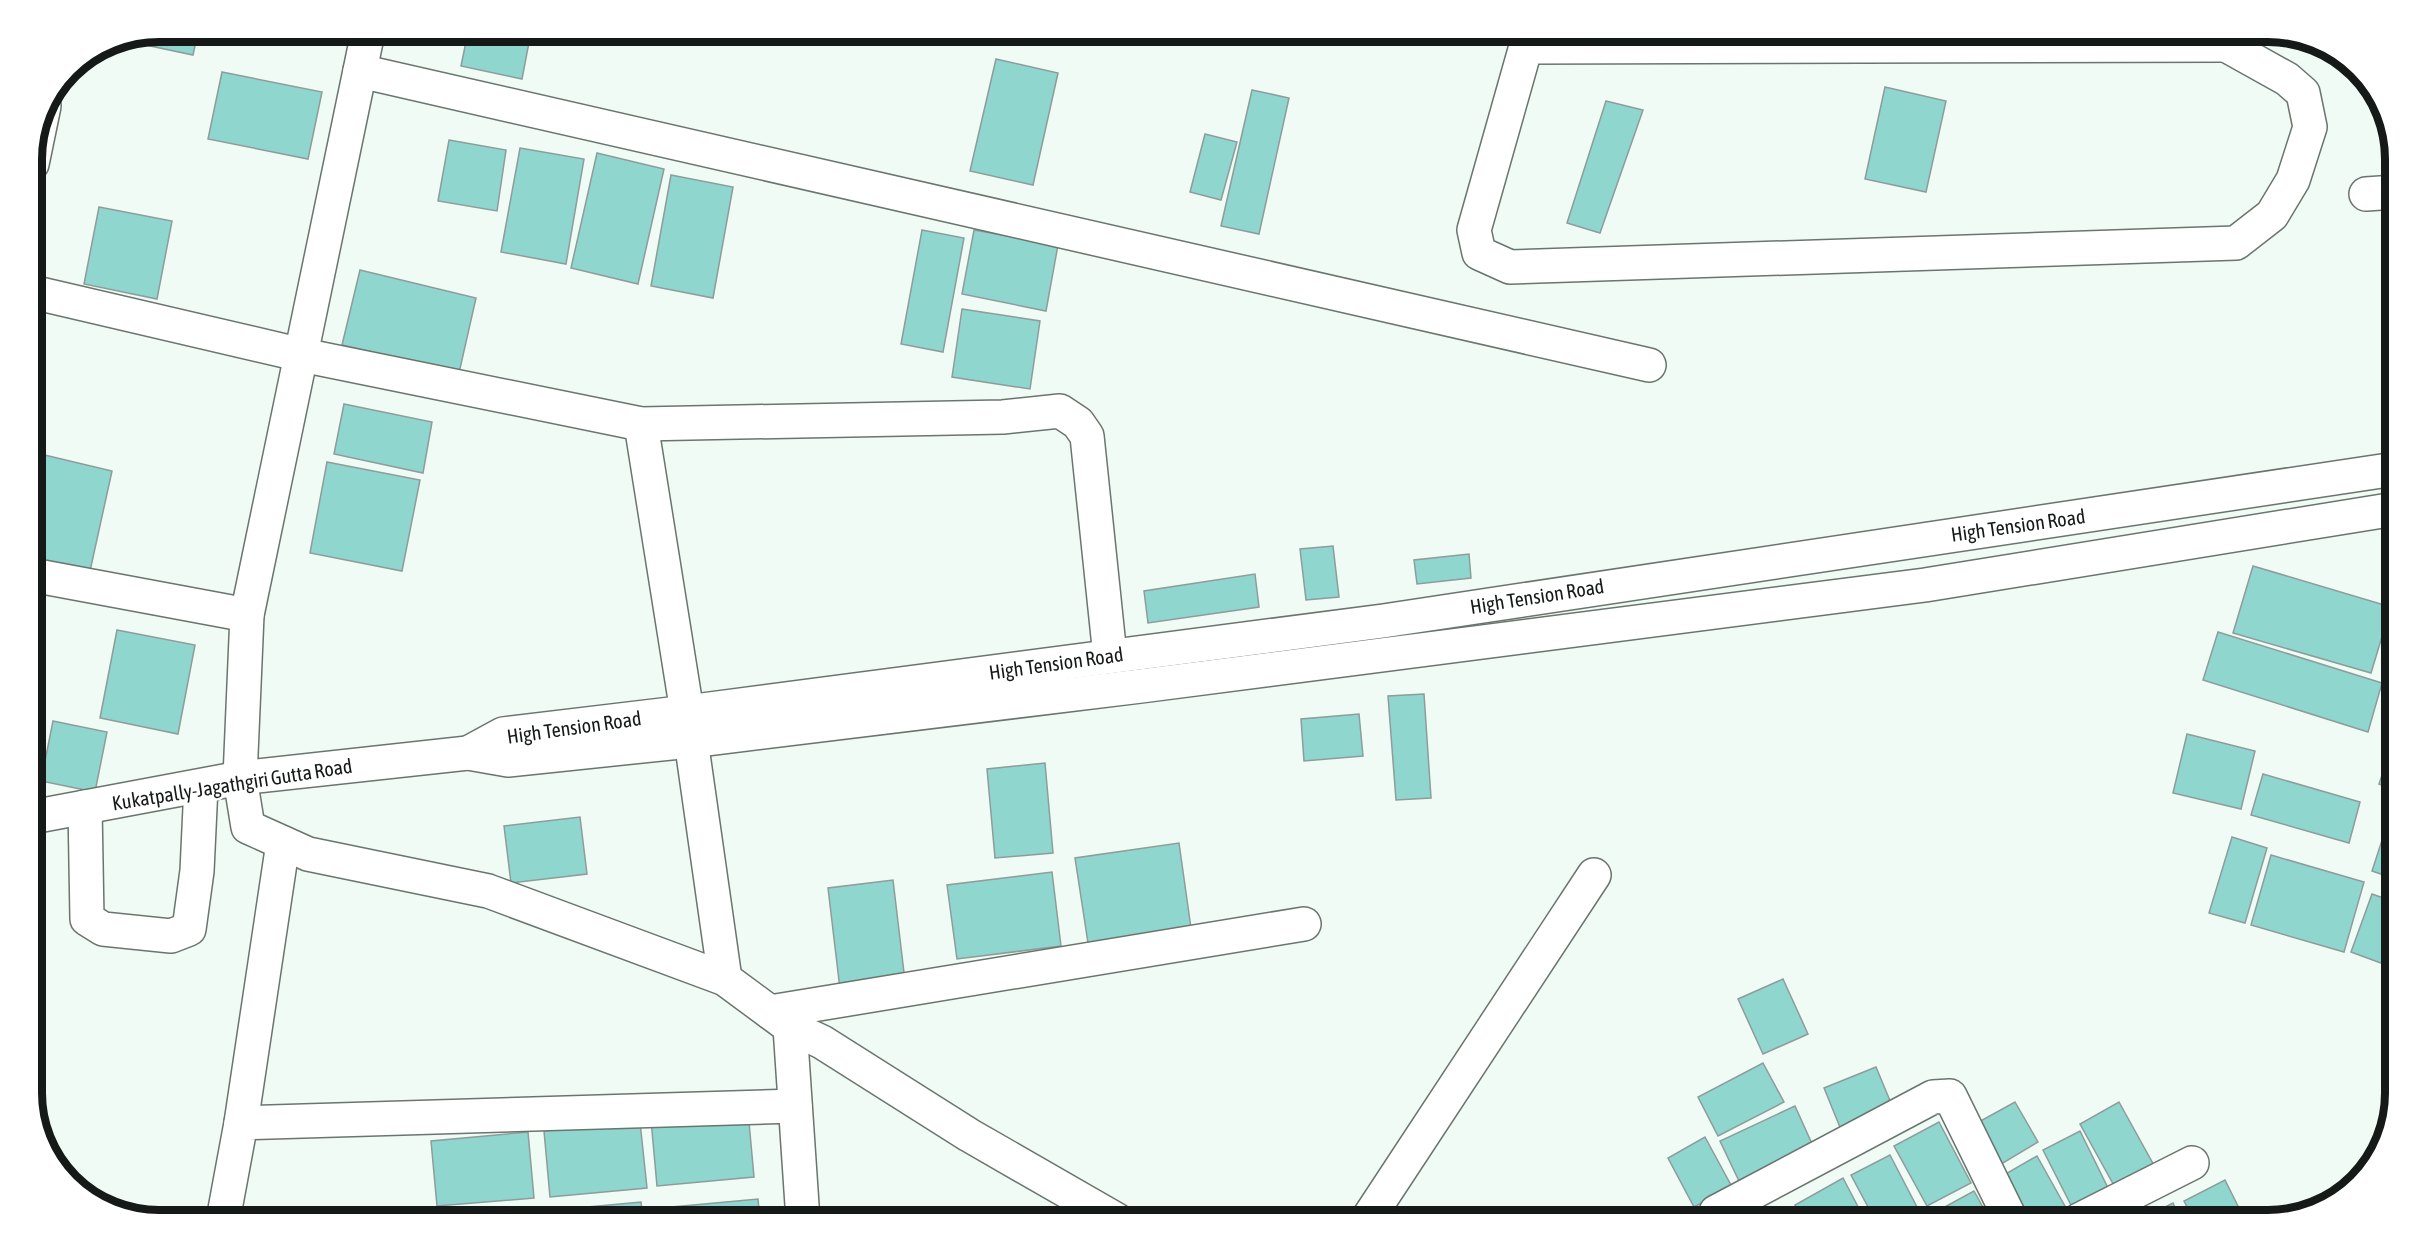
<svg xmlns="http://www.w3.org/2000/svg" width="2427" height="1252" viewBox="0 0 2427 1252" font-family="'Asap Condensed',sans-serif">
<rect width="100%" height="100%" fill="#effbf4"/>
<g fill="#8fd6cf" stroke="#8e9c9b" stroke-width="1.5">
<polygon points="159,32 198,32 193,55 122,40"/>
<polygon points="468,32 531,32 522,79 461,66"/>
<polygon points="996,59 1058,73 1033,185 970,171"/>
<polygon points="222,72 322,92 308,159 208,139"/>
<polygon points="1885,87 1946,101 1926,192 1865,179"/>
<polygon points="1252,90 1289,98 1259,234 1221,226"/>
<polygon points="1606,101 1643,110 1600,233 1567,223"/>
<polygon points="1205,134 1237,142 1221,200 1190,192"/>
<polygon points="449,140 506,150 497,211 438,201"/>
<polygon points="520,148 584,159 566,264 501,252"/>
<polygon points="597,153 664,169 638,284 571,268"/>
<polygon points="671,175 733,187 713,298 651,286"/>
<polygon points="99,207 172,221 157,299 84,284"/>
<polygon points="922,230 964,238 943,352 901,344"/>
<polygon points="974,230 1058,245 1046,311 962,294"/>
<polygon points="360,270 476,298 459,373 342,345"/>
<polygon points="962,309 1040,321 1030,389 952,377"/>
<polygon points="344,404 432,422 423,473 334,454"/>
<polygon points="32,452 112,471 90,571 32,558"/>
<polygon points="327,462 420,480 402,571 310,553"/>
<polygon points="1333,546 1339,597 1306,600 1300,549"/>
<polygon points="1469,554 1471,578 1417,584 1414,560"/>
<polygon points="2253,566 2391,607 2371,673 2233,633"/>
<polygon points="1255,574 1259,607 1148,623 1144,591"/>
<polygon points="117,630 195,645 178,734 100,718"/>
<polygon points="2218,632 2382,683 2368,732 2203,680"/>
<polygon points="1424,694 1431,798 1396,800 1388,696"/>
<polygon points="1359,714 1363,756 1304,761 1301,719"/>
<polygon points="53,721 107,732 95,792 41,781"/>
<polygon points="2187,734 2255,751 2241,809 2173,793"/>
<polygon points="2395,736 2395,790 2379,784"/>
<polygon points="1045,763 1053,853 995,858 987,769"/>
<polygon points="2263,774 2360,802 2349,843 2251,815"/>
<polygon points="580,817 587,874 511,883 504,826"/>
<polygon points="2386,828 2395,831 2395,879 2372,871"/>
<polygon points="2232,837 2267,848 2245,923 2209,913"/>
<polygon points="1179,843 1191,928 1088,943 1075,858"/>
<polygon points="2271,855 2364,882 2344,952 2251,925"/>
<polygon points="1052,872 1061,946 957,959 947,885"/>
<polygon points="893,880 905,981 840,989 828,888"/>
<polygon points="2372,894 2395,902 2395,950 2389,966 2351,952"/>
<polygon points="1783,979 1808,1034 1763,1054 1738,999"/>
<polygon points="1763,1063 1784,1102 1718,1136 1698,1097"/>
<polygon points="1876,1067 1896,1115 1844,1137 1824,1088"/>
<polygon points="2015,1102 2038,1142 1998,1166 1975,1124"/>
<polygon points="2119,1102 2156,1169 2117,1191 2080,1124"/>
<polygon points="1795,1106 1813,1146 1739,1181 1720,1141"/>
<polygon points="748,1111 754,1177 657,1186 651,1120"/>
<polygon points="640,1122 647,1188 550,1197 544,1131"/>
<polygon points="1939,1122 1971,1183 1927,1206 1894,1146"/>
<polygon points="2080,1131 2110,1192 2074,1211 2043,1150"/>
<polygon points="528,1132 534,1198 437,1206 431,1141"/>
<polygon points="1705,1137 1732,1187 1694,1207 1668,1158"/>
<polygon points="1890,1155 1918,1209 1897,1220 1875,1220 1851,1175"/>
<polygon points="2037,1156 2066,1208 2045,1220 2020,1220 1997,1179"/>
<polygon points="1843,1178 1865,1220 1803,1220 1795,1205"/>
<polygon points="2225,1180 2245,1220 2194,1220 2184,1201"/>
<polygon points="1974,1191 1990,1220 1930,1220 1928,1216"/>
<polygon points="758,1199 760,1220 662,1220 661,1208"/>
<polygon points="641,1202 643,1220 545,1220 544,1211"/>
<polygon points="2173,1203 2181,1220 2139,1220"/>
<polygon points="1785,1208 1792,1220 1760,1220"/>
<polygon points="535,1210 536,1220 439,1220 439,1219"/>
</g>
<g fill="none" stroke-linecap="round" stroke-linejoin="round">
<g stroke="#6a756e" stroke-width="36">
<g id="minor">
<polyline points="368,32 247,615 240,778 248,827 308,854 488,891 725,979 790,1027 822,1042 969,1135 1117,1220"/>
<polyline points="1530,32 1474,230 1479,253 1510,267 2236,243 2272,215 2293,180 2310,127 2303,93 2287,79 2226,45 2213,32"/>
<polyline points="1526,47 2226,45"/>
<polyline points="360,71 1649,365"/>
<polyline points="32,164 44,106"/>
<polyline points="2366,194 2395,192"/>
<polyline points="32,292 302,355 641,424 1003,417 1060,411 1078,423 1087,436 1110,656"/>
<polyline points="641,424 687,712 725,979"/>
<polyline points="32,575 247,615"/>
<polyline points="468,753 503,734 687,712 1383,621 2395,469"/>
<polyline points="85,807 87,919 103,929 171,936 189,929 197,871 201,786"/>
<polyline points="32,817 240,778 468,753 508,760 690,741 1141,686 1925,585 2395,509"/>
<polyline points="770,1012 1304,924"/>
<polyline points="790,1027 803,1220"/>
<polyline points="241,1123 283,843"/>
<polyline points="1716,1212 1933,1097 1950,1096 2011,1220"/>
<polyline points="223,1220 241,1123 795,1106"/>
<polyline points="1367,1220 1594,875"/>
<polyline points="2079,1220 2192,1163"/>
</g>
</g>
<use href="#minor" stroke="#fff" stroke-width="33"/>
</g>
<g text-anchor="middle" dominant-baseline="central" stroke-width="4.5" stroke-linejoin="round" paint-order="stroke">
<g font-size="20" fill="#151917" stroke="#fff">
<text transform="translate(2018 525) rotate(-8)">High Tension Road</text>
<text transform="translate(1537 596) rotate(-9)">High Tension Road</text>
<text transform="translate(1056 663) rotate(-8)">High Tension Road</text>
<text transform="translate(574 727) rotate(-8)">High Tension Road</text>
<text transform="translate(232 784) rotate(-9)">Kukatpally-Jagathgiri Gutta Road</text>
</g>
</g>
<path d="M0 0H2427V1252H0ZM159 42H2268A117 117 0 0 1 2385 159V1093A117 117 0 0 1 2268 1210H159A117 117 0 0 1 42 1093V159A117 117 0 0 1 159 42Z" fill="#fff" fill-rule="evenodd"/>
<path fill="none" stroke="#151917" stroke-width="8" d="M159 42H2268A117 117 0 0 1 2385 159V1093A117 117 0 0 1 2268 1210H159A117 117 0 0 1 42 1093V159A117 117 0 0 1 159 42Z"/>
</svg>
